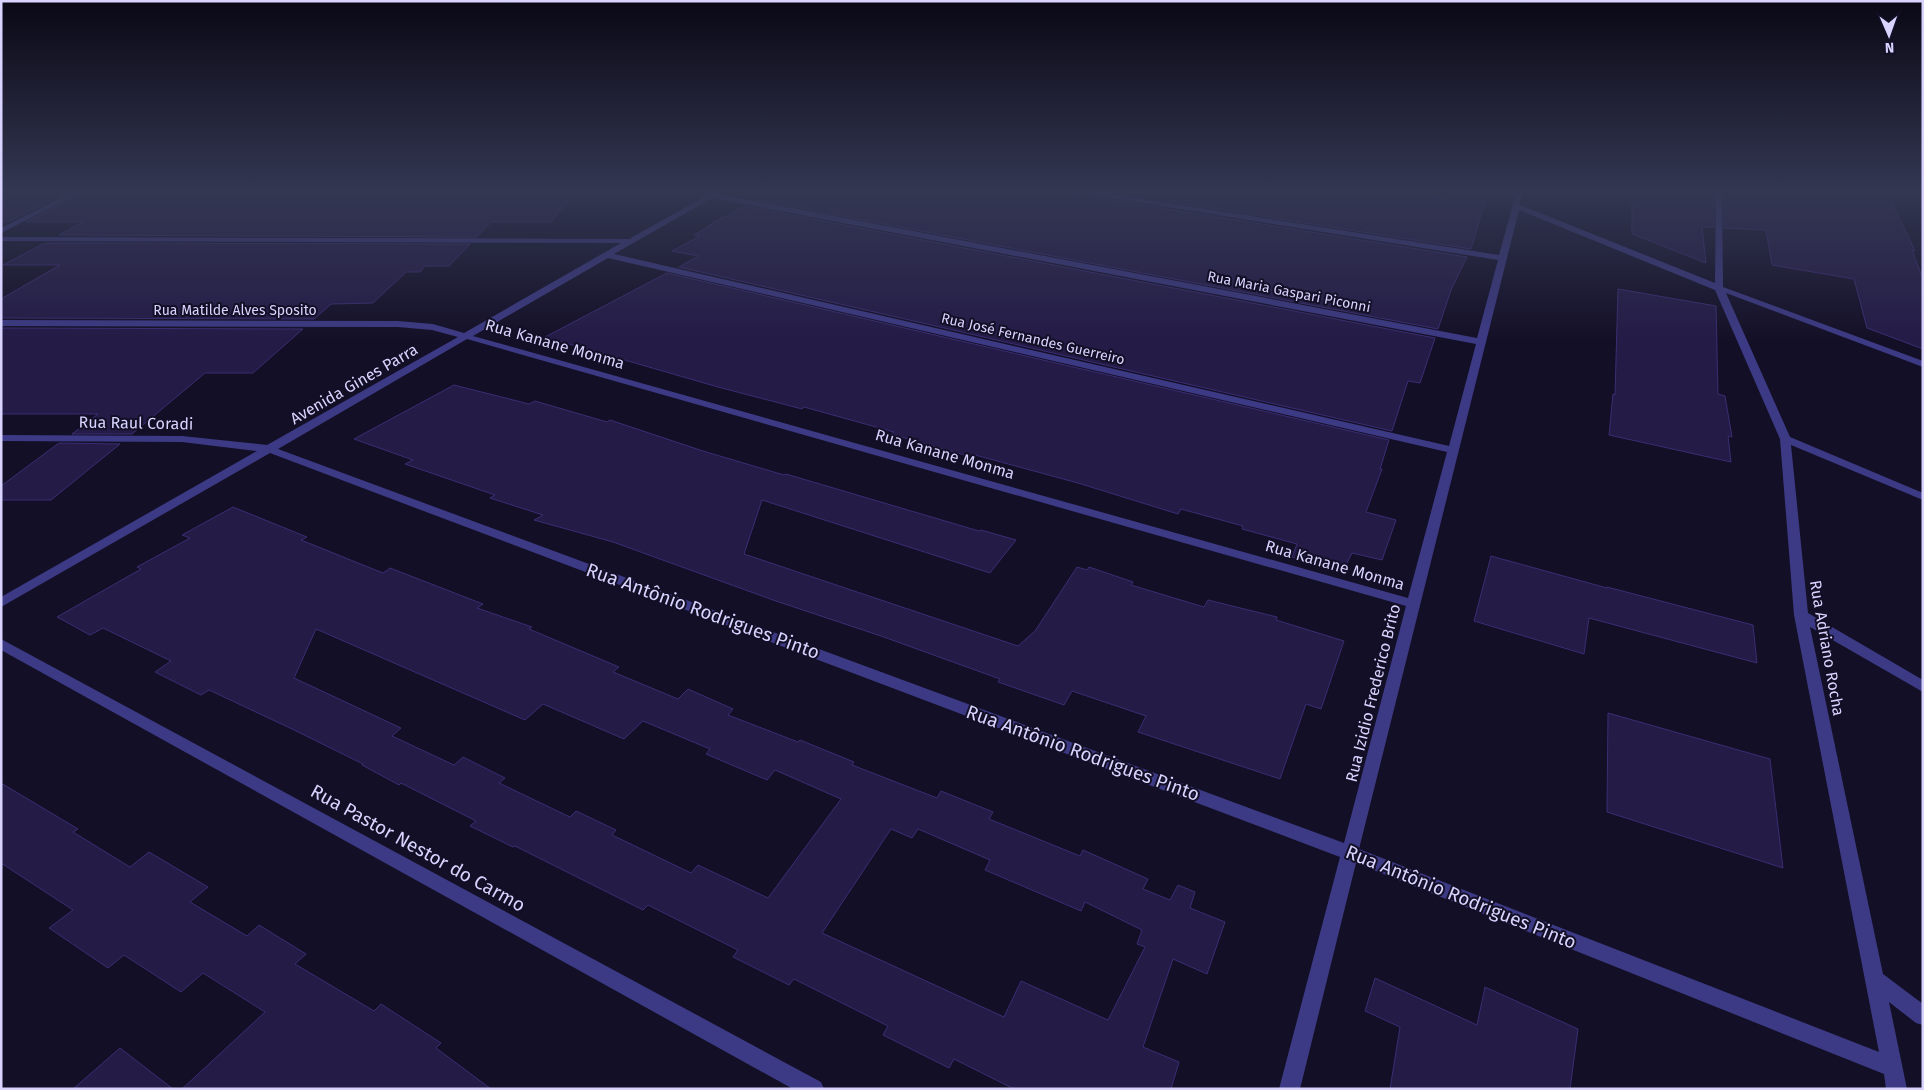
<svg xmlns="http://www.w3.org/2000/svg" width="1924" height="1090" viewBox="0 0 1924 1090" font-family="'Fira Sans',sans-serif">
<rect width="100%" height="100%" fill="#130f26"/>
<g fill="#241b47" stroke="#3b2d73" fill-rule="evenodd">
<polygon points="1,190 73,190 8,222 1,222"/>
<polygon points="87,190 578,190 551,222 491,222 477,237 59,235 83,222 26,222"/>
<polygon points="776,190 1069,190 1074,194 1467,257 1451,290 1438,329 757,200"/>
<polygon points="1095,190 1386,190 1450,199 1451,190 1471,190 1473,192 1487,194 1471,249"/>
<polygon points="1632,190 1714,190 1714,227 1702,227 1706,263 1632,234"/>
<polygon points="1724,190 1886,190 1915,251 1912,250 1923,279 1923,349 1867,328 1854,279 1772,265 1766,230 1724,228"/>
<polygon points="745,206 1435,338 1420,383 1408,381 1392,431 679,267 698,256 672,251 700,236 694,235 711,225 709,225"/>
<polygon points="45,243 470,244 449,266 425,266 420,272 406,272 373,303 331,304 314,319 1,318 1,299 60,265 3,265"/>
<polygon points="667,273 1389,440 1380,469 1382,469 1366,512 1396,520 1382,560 1352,553 1343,571 1292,557 1297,544 1242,529 1243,526 1181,509 1178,514 1078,483 975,455 972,457 936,447 891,434 894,432 804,407 802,409 718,387 545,337"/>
<polygon points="1618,289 1716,306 1718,394 1725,396 1732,437 1728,436 1731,462 1609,435 1613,394 1615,395"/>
<polygon points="1,328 303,329 253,373 205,373 132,434 72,434 98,414 1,414"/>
<polygon points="454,385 529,404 535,401 607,422 610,420 703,451 784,475 786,474 979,531 981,530 1016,540 990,573 762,500 744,554 1018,646 1035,631 1077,567 1087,570 1089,567 1133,582 1131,585 1204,607 1208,600 1277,617 1276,620 1344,641 1321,709 1306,704 1280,779 1138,732 1146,716 1072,691 1064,705 998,682 1000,679 881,636 773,600 613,542 534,520 543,515 490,498 495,495 405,464 413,460 354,439"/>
<polygon points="59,443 120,444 51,500 1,500 1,486"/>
<path d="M233 507 307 537 301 540 383 573 390 568 483 604 477 608 532 627 529 629 619 667 613 672 678 699 688 689 733 709 728 715 798 742 800 740 854 762 852 765 937 798 941 791 993 812 989 819 1080 856 1083 850 1148 879 1143 889 1170 900 1178 885 1195 892 1190 908 1225 922 1207 974 1173 959 1143 1047 1179 1062 1171 1089H1014L954 1059 949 1068 883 1035 888 1026 794 979 789 985 733 957 738 950 648 905 643 910 515 846 513 847 470 826 476 821 401 783 399 785 362 765 363 764 292 729 209 690 201 695 155 672 171 661 103 628 90 635 57 617 141 569 137 567 190 538 182 535ZM316 629 525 720 543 704 624 739 643 721 710 749 706 754 767 780 775 770 841 799 768 898 698 865 691 873 612 835 616 830 576 811 570 817 499 783 505 778 463 757 454 765 392 736 401 728 294 678ZM891 829 912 838 918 829 990 860 985 870 1081 911 1085 902 1142 930 1137 944 1145 947 1108 1020 1021 981 1004 1017 822 933Z"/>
<polygon points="1491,556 1607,588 1607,587 1753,625 1757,663 1589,618 1584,654 1474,621"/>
<polygon points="1608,713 1770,759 1783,868 1607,812"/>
<polygon points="1,783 78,829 73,832 130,867 149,852 208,887 190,902 247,936 259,925 306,954 295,964 374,1011 381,1004 441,1043 436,1048 491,1089 182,1089 265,1012 203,973 181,992 124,955 108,968 49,928 73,910 1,863"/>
<polygon points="1375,978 1477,1025 1485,987 1578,1029 1570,1089 1390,1089 1400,1027 1365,1011"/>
<polygon points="120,1048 173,1089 73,1089"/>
</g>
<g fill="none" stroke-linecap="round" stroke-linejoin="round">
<g fill="#3d3a85" fill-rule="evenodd">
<polygon points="77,190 85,190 1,233 1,228"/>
<path d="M716 190H723L718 194 1477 338 1498 260 1074 192 1071 190H1085L1499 255 1515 197 1473 190H1489L1516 193 1517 190H1523L1520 205 1715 283 1716 190H1722L1723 287 1923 361V367L1726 293 1790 437 1923 493V500L1791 445 1808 613 1923 680V692L1810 627 1883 974 1923 1004V1025L1916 1023 1889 1002 1907 1089H1886L1884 1074 1356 863 1300 1089H1279L1340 857 270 453 1 607V597L257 451 182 442 1 441V435L182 436 267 445 458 337 432 330 398 327 1 326V320L398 321 433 324 464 333 621 243 1 241V237L629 239ZM712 198 1476 344 1449 446 614 254ZM1519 210 1715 290 1780 439 1794 615 1879 1052 1359 849ZM608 258 1447 452 1408 598 473 336ZM467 339 1406 606 1344 843 278 449Z"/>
<polygon points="1,639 821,1082 824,1089 793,1089 1,650"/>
</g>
</g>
<linearGradient id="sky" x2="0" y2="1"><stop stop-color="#0a0815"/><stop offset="0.56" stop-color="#333752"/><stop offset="1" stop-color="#333752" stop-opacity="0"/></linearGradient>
<rect width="1924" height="342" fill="url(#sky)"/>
<g text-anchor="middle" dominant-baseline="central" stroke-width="4" stroke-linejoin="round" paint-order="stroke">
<g font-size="14" fill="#d9d4ff" stroke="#130f26">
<text transform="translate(1289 292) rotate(11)">Rua Maria Gaspari Piconni</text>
<text x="235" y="310">Rua Matilde Alves Sposito</text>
<text transform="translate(1033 339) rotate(13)">Rua José Fernandes Guerreiro</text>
</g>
<g font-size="16" fill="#d9d4ff" stroke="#130f26">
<text transform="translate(555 344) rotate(16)">Rua Kanane Monma</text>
<text transform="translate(354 384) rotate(-30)">Avenida Gines Parra</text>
<text transform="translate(136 423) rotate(1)">Rua Raul Coradi</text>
<text transform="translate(945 454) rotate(16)">Rua Kanane Monma</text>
<text transform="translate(1335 565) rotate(16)">Rua Kanane Monma</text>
<text transform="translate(1827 648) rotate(80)">Rua Adriano Rocha</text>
<text transform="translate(1373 693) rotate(-76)">Rua Izidio Frederico Brito</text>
</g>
<g font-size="19" fill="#d9d4ff" stroke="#130f26">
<text transform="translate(703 611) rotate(20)">Rua Antônio Rodrigues Pinto</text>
<text transform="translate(1083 753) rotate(20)">Rua Antônio Rodrigues Pinto</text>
<text transform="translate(418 848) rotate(29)">Rua Pastor Nestor do Carmo</text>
<text transform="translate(1461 897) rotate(22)">Rua Antônio Rodrigues Pinto</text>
</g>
</g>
<rect width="1924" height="1090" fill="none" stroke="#d9d4ff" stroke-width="5"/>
<g transform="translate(1889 35) rotate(178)" stroke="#130f26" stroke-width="4" paint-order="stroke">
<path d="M0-4L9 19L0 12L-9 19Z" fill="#d9d4ff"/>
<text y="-8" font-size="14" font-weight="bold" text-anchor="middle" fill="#d9d4ff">N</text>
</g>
</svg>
